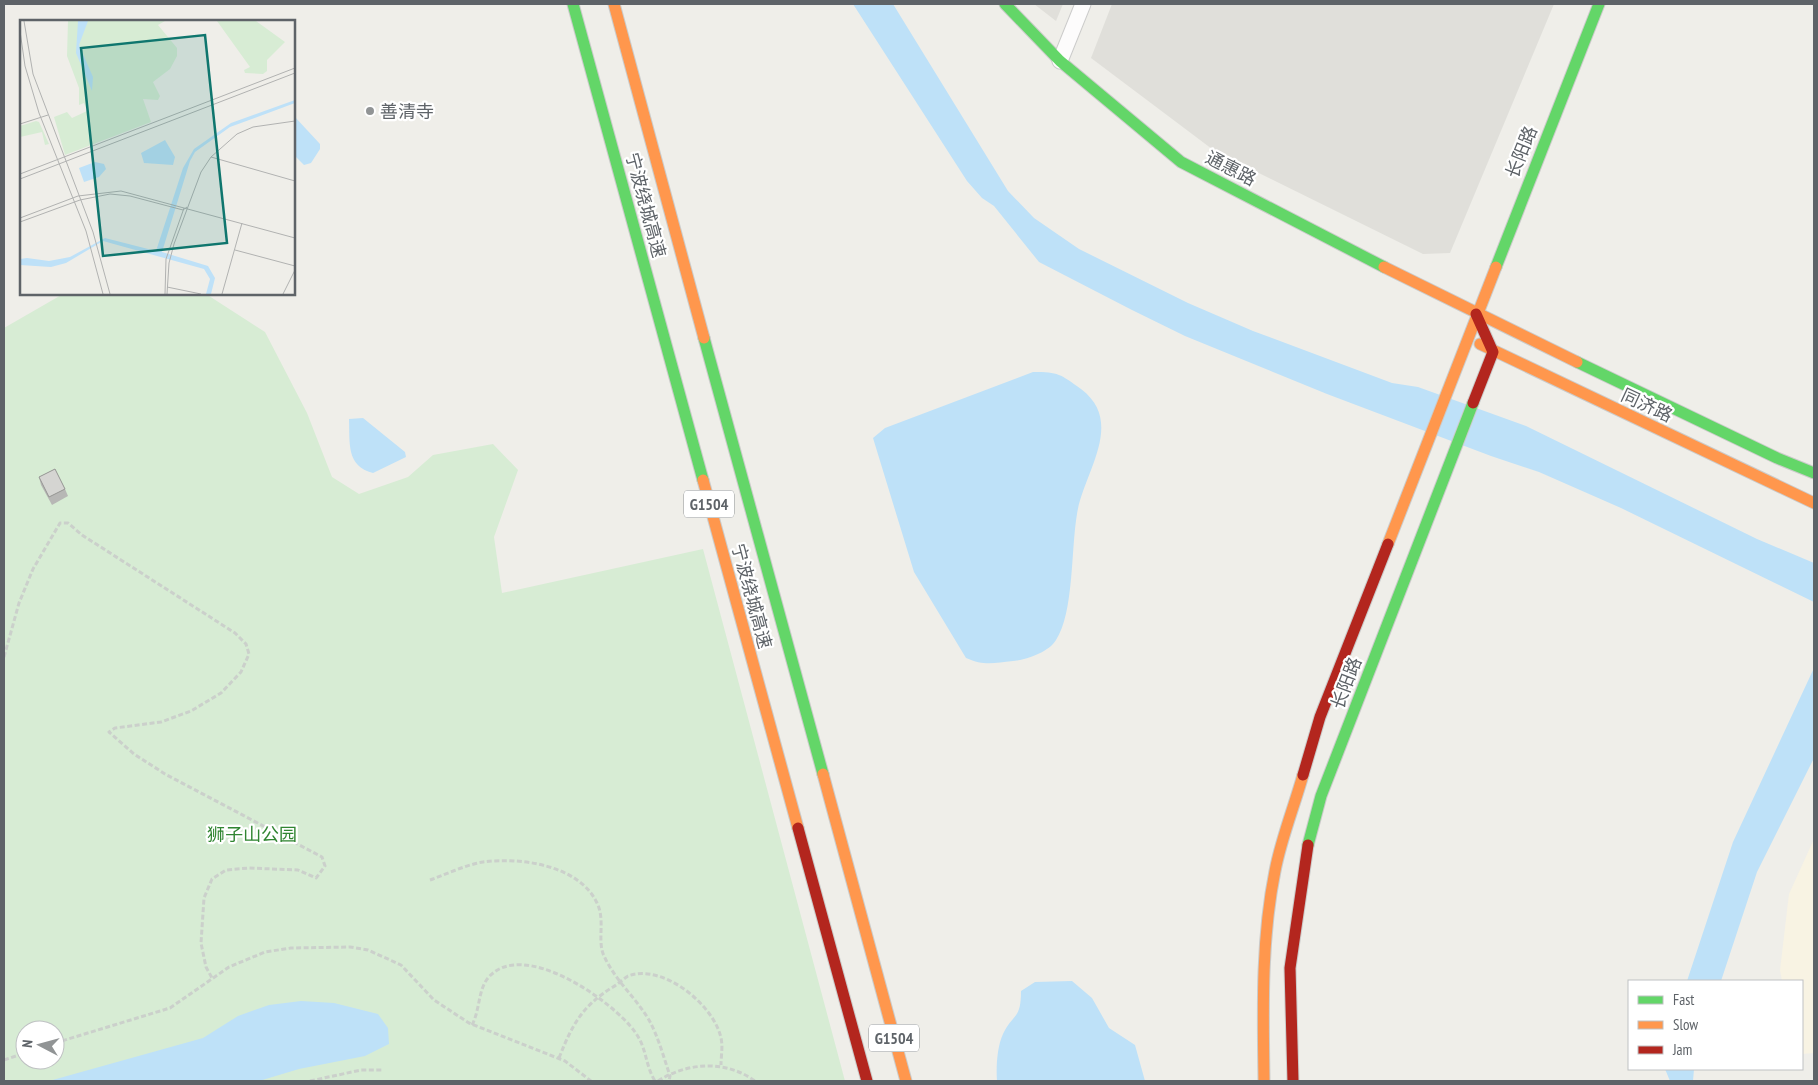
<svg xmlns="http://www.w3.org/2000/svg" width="1818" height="1085" viewBox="0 0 1818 1085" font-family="'PT Sans Narrow','Noto Sans SC',sans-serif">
<rect width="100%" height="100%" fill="#efeee9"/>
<polygon fill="#f8f3e3" points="1814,839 1814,1053 1802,1054 1802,981 1782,981 1780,970 1789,894"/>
<g fill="#e0dfda">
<polygon points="1034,4 1063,4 1056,21"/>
<polygon points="1112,4 1554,4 1450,253 1423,254 1216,152 1091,58"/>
</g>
<path fill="#d7ecd4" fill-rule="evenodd" d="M63 294H206L265 332 307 413 332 477 359 494 408 477 433 455 493 444 518 470 494 537 502 593 703 549 845 1081H4V328ZM25 1030H55V1060H25Z"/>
<g fill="#bee1f8">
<polygon points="853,4 893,4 1008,191 1034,218 1079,249 1188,303 1253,331 1392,383 1418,387 1526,426 1757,539 1814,563 1814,602 1621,508 1539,472 1491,456 1327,394 1185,336 1132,310 1039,262 994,206 982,198 967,181"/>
<polygon points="294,116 320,144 320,149 311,163 304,165 294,155"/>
<path d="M1033 372C1059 372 1060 374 1081 389 1126 423 1083 473 1077 514 1071 548 1074 613 1056 640 1049 652 1026 660 1013 661 994 663 984 666 966 658L914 572 873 438 885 428Z"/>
<path d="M363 418 405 452 406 457 373 473C346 466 350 443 349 419Z"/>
<polygon points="1814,668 1814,758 1757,872 1721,981 1687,981 1733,842"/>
<path d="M1072 981 1092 998 1109 1028 1135 1045 1145 1081H997C996 1067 997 1047 1003 1034 1013 1013 1021 1020 1021 991L1035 982Z"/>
<polygon points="301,1001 334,1003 378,1014 388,1028 389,1044 365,1056 299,1069 259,1081 49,1081 203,1038 238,1016 269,1005"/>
<polygon points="1665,1069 1694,1069 1693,1081 1670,1081"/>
</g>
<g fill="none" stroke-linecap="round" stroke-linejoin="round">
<g stroke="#cccccb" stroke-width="17">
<polyline id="street" points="1060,61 1083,4"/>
</g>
<g stroke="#cbcbca" stroke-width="13">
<g id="fast">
<polyline points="573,4 703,480"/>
<polyline points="1005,4 1060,61 1181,162 1384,267"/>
<polyline points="1496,267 1599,4"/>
<polyline points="704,338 823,774"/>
<polyline points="1577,362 1777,458 1814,473"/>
<polyline points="1308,845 1321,796 1473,403"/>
</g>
</g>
<g stroke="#cbcbca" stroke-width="13">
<g id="slow">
<polyline points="614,4 704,338"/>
<polyline points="1384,267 1577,362"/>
<polyline points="1480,344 1814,503"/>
<polyline points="703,480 798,828"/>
<polyline points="1388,544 1496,267"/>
<polyline points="823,774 906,1081"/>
<path d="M1264 1081C1263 1011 1261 940 1275 871 1281 839 1294 807 1303 775"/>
</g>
</g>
<g stroke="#cbcbca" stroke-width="13">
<g id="jam">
<polyline points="1473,403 1493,352 1476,314"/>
<polyline points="1303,775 1320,717 1388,544"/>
<polyline points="798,828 867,1081"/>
<polyline points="1293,1081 1290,968 1308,845"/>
</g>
</g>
<g stroke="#cbd0cb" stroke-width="3" stroke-dasharray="5 2.5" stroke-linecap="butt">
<polyline points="4,657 19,603 33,569 60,523 68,523 82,535 235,633 246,644 249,654 241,672 221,693 191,711 161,722 115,728 109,732 134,754 165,774 322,857 325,866 316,878 298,870 249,868 226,870 212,879 204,898 201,943 206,967 212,978"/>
<path d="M430 880C447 874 465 865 483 862 521 857 579 865 597 903 606 921 596 942 605 958 616 981 636 998 649 1020 658 1036 664 1058 670 1076L669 1081"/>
<path d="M472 1025C480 1010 478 990 488 978 522 937 613 1001 635 1032 647 1048 645 1065 655 1081"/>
<polyline points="55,1043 170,1008 229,967 265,952 291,948 350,947 368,950 401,965 434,1000 469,1023 565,1061 591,1081"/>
<path d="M559 1058C572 1025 582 1006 613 987 618 984 623 979 628 976 663 963 714 1005 721 1038 723 1046 721 1057 721 1065"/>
<polyline points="4,1060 25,1053"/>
<polyline points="310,1081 361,1070 382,1070"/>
<path d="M658 1081C688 1062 726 1060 755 1081"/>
</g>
<use href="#street" stroke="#fdfcfc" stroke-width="15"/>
<use href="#fast" stroke="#63d668" stroke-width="11"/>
<use href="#slow" stroke="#ff974d" stroke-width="11"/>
<use href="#jam" stroke="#b3261e" stroke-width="11"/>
</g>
<polygon fill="#b7b7b5" points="39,477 65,489 68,496 52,505 41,485"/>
<polygon fill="#d5d5d2" stroke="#959593" points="55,469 65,489 49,497 39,477"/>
<circle fill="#919495" stroke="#fff" stroke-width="2" cx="370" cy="111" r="5"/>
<g text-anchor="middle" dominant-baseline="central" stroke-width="4.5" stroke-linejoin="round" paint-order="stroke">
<g fill="#fff" stroke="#8e9295" stroke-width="1">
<rect x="684" y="490.5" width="50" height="27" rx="4"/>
<rect x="869" y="1024.5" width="50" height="27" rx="4"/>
</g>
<g font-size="16" font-weight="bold" fill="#5e6368">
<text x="709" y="504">G1504</text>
<text x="894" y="1038">G1504</text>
</g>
<g font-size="18" fill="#5e6368" stroke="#fff" text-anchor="start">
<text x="380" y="111">善清寺</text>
</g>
<g font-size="18" fill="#5e6368" stroke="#fff">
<text transform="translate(1521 152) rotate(-68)">长阳路</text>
<text transform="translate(1231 168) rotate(27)">通惠路</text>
<text transform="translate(646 205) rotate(75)">宁波绕城高速</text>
<text transform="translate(1647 405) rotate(25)">同济路</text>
<text transform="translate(752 596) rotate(75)">宁波绕城高速</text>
<text transform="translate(1346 683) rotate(-69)">长阳路</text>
</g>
<g font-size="18" fill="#308531" stroke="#fff">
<text x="252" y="834">狮子山公园</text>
</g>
</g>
<g transform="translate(20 20)">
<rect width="275" height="275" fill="#efeee9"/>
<path d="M48 1H145L138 5 157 28V36L150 49 133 62 140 76 138 80 123 79 131 102 45 135 34 97 47 92 52 98 67 91 64 83 59 85V68L47 36ZM197 1H236L265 22 247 40V51L243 54 225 53 224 50 230 47ZM16 101 19 102 29 124 25 125 22 112 0 117V106Z" fill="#d7ecd4"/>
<path d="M58 1H68L59 25 73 57 72 71 56 33ZM275 80V83L210 107 175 132 170 141 142 232 188 246 195 258 191 274H186L190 259 184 249 83 221 46 243 31 247 0 245V239L7 238 29 241 50 237 85 218 136 231 163 148 174 129 211 103ZM145 120 155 137 153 145 124 143 121 133ZM75 142 84 144 86 149 79 157 64 162 59 148Z" fill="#bee1f8"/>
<path fill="none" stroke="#b1b2b1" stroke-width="1" d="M4 1 13 54 73 212 90 274M0 11 5 46 19 93 66 211 83 274M0 104 28 95M191 137 275 161M0 154 275 48M0 159 275 53M0 198 58 176 101 171 275 218M0 202 60 180 90 174 110 176 163 190 167 187M215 230 275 246M147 267 181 274M145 274 146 239 164 188M147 274 149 243 154 224 181 152 191 137 217 114 233 107 275 101M202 274 222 203M263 274 275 250"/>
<path fill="#0f766e" fill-opacity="0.15" stroke="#0f766e" stroke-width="2.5" d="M185 15 207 223 83 236 61 28Z"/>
<rect width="275" height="275" fill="none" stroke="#5e6368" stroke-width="2.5"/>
</g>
<rect width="1818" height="1085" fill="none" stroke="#5e6368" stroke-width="10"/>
<rect x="1628" y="980" width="175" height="90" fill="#ffffff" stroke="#bfc1c3"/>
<rect x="1638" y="996" width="25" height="8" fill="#63d668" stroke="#bfc1c3"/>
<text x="1673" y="1005" font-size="15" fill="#5e6368">Fast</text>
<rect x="1638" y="1021" width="25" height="8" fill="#ff974d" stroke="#bfc1c3"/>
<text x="1673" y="1030" font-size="15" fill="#5e6368">Slow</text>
<rect x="1638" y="1046" width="25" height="8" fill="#b3261e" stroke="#bfc1c3"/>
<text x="1673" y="1055" font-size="15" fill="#5e6368">Jam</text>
<g transform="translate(40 1045) rotate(276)"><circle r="24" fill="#ffffff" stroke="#bfc1c3"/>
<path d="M0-4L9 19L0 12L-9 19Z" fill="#919495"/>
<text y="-8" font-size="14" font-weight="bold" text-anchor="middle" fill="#5e6368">N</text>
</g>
</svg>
